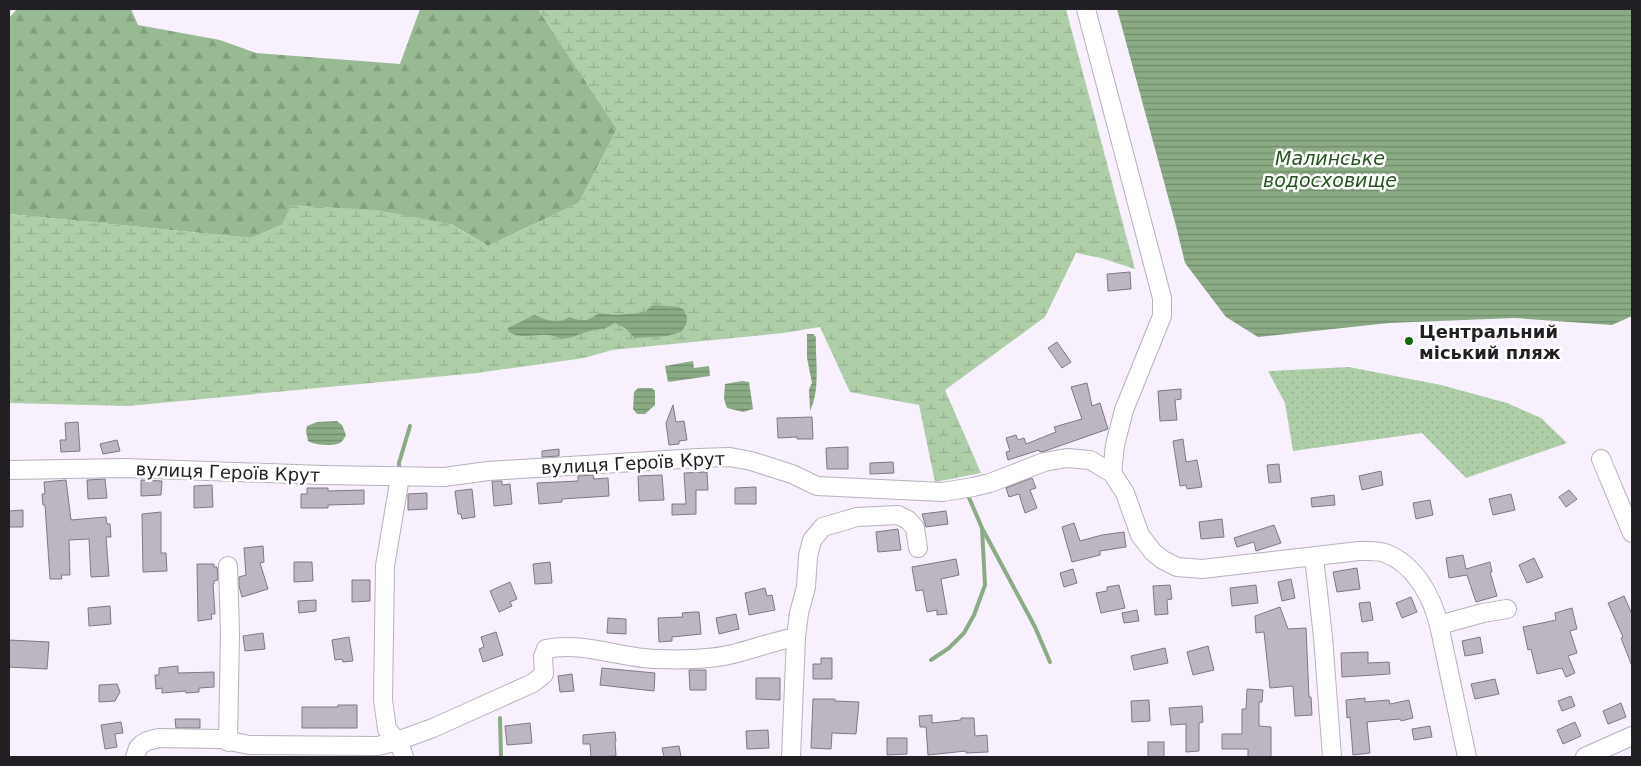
<svg xmlns="http://www.w3.org/2000/svg" width="1641" height="766" viewBox="0 0 1641 766" font-family="'DejaVu Sans',sans-serif">
<defs>
<pattern id="grass-dots" width="8" height="8" patternUnits="userSpaceOnUse" patternTransform="scale(1.25)"><rect width="8" height="8" fill="#aecea8"/><path d="M2 2h.1M6 6h.1" fill="none" stroke="#95b090" stroke-width="1.8" stroke-linecap="round"/></pattern>
<pattern id="forest-firs" width="22" height="20" patternUnits="userSpaceOnUse" patternTransform="scale(1.25)"><rect width="22" height="20" fill="#98ba93"/><path d="M5 1l3.5 6h-7zM16 11l3.5 6h-7z" fill="#839f7e"/></pattern>
<pattern id="wetland-marsh" width="20" height="14" patternUnits="userSpaceOnUse" patternTransform="scale(1.25)"><rect width="20" height="14" fill="#aecea8"/><path d="M1 5h8M5 5V1M11 12h8M15 12V8" fill="none" stroke="#95b090"/></pattern>
<pattern id="water-rules" width="6" height="5" patternUnits="userSpaceOnUse" patternTransform="scale(1.25)"><rect width="6" height="5" fill="#8aab84"/><path d="M0 2.5h6" fill="none" stroke="#708b6c"/></pattern>
</defs>
<rect width="100%" height="100%" fill="#f8f1fd"/>
<polygon fill="url(#grass-dots)" points="1349,367 1441,385 1507,403 1541,418 1567,443 1466,478 1422,433 1293,451 1285,403 1268,371"/>
<polygon fill="url(#forest-firs)" points="17,9 131,9 138,25 220,40 256,53 400,64 420,9 538,9 617,129 579,203 488,246 451,224 282,225 251,238 9,214 9,18"/>
<polygon fill="url(#wetland-marsh)" points="538,9 1066,9 1135,269 1101,258 1076,253 1045,317 945,390 981,473 935,482 919,405 850,392 820,327 783,333 612,350 584,358 477,373 128,406 9,403 9,214 251,238 282,225 291,205 378,210 451,224 488,246 579,203 617,129"/>
<g fill="url(#water-rules)">
<polygon points="1117,9 1632,9 1632,316 1612,325 1514,318 1389,323 1258,337 1226,317 1185,263 1176,226"/>
<path d="M655 305 679 307 684 310 687 317 686 325 681 332 667 336 635 338 625 328 615 323 604 329C594 327 575 338 562 339 543 328 523 343 508 331V328L534 315C546 319 557 326 569 317L579 320H587L600 313 615 315 639 313 645 312 651 306Z"/>
<path d="M807 334H813L816 337C815 360 821 388 810 411L809 389 812 383 807 358Z"/>
<polygon points="693,361 694,368 709,366 710,376 668,382 665,366"/>
<polygon points="742,381 749,382 753,409 743,412 727,408 724,399 725,384"/>
<polygon points="638,388 652,388 655,391 655,405 645,414 637,414 633,409 634,392"/>
<path d="M337 421 342 425 346 435C344 439 342 443 337 444 330 446 314 445 308 441L306 431 307 426 317 422Z"/>
</g>
<g fill="none" stroke-linecap="round" stroke-linejoin="round">
<g stroke="#8aab84" stroke-width="4">
<polyline points="399,469 399,463 410,426"/>
<polyline points="983,530 1035,627 1050,662"/>
<polyline points="931,660 949,648 964,633 974,615 985,585 982,528 967,493"/>
<polyline points="500,718 501,757"/>
</g>
</g>
<g fill="#bdb6c2" stroke="#7e7883">
<polygon points="1130,272 1131,289 1108,291 1107,274"/>
<polygon points="1057,342 1071,362 1062,368 1048,348"/>
<polygon points="1087,383 1092,406 1100,403 1108,429 1045,451 1040,452 1039,450 1008,460 1006,452 1010,451 1006,438 1016,435 1018,440 1024,438 1026,444 1056,432 1054,427 1082,419 1071,387"/>
<polygon points="1181,389 1181,399 1175,400 1177,420 1160,421 1158,391"/>
<polygon points="673,405 676,422 684,421 687,440 679,441 679,444 669,445 666,423"/>
<polygon points="812,417 813,439 797,439 797,437 778,438 777,418"/>
<polygon points="78,422 80,451 61,452 60,440 66,440 65,423"/>
<polygon points="1183,439 1186,462 1197,460 1202,487 1187,489 1186,485 1180,486 1173,441"/>
<polygon points="117,440 120,451 103,454 100,444"/>
<polygon points="848,447 848,469 827,469 826,448"/>
<polygon points="559,449 559,456 542,457 542,451"/>
<polygon points="893,462 894,473 870,474 870,463"/>
<polygon points="1279,464 1281,482 1269,483 1267,465"/>
<polygon points="1381,471 1383,485 1362,490 1359,476"/>
<polygon points="707,472 708,490 696,490 696,514 672,515 672,504 686,504 684,473"/>
<polygon points="593,475 594,479 608,478 609,496 562,499 562,502 539,504 537,483 578,481 578,476"/>
<polygon points="662,475 664,500 639,501 638,476"/>
<polygon points="1032,478 1036,488 1030,490 1037,508 1025,513 1019,494 1009,497 1006,488"/>
<polygon points="105,479 107,498 88,499 87,480"/>
<polygon points="66,480 71,520 106,517 107,524 110,524 111,537 106,537 109,576 91,577 89,539 69,540 70,575 61,575 62,579 50,579 45,505 43,505 42,494 45,494 44,482"/>
<polygon points="141,480 162,481 161,495 141,496"/>
<polygon points="492,481 502,481 502,485 510,484 512,504 494,506"/>
<polygon points="212,485 213,507 194,508 194,486"/>
<polygon points="756,487 756,504 735,504 735,488"/>
<polygon points="307,488 328,488 328,491 364,490 364,504 328,505 328,508 301,508 301,494 307,494"/>
<polygon points="472,489 475,517 462,519 461,514 458,514 455,491"/>
<polygon points="1569,490 1577,499 1566,507 1559,497"/>
<polygon points="427,493 427,509 408,510 408,494"/>
<polygon points="1511,494 1515,510 1493,515 1489,499"/>
<polygon points="1334,495 1335,505 1312,507 1311,498"/>
<polygon points="1430,500 1433,515 1416,519 1413,503"/>
<polygon points="23,510 23,527 9,527 9,511"/>
<polygon points="946,511 948,524 926,527 922,514"/>
<polygon points="161,512 161,553 166,553 167,571 143,572 142,514"/>
<polygon points="1222,519 1224,537 1201,539 1199,522"/>
<polygon points="1074,523 1080,541 1102,535 1124,532 1126,547 1100,551 1100,555 1072,562 1062,527"/>
<polygon points="1274,525 1281,543 1256,551 1254,542 1237,547 1234,538"/>
<polygon points="898,529 901,550 878,552 876,532"/>
<polygon points="263,546 264,562 260,563 268,589 242,597 239,586 239,577 246,575 244,548"/>
<polygon points="1463,555 1466,569 1490,562 1492,572 1490,572 1497,596 1476,602 1467,575 1449,578 1446,558"/>
<polygon points="1534,558 1543,577 1527,583 1519,565"/>
<polygon points="956,559 959,575 941,579 947,614 937,615 937,610 927,612 923,590 916,591 912,567"/>
<polygon points="294,562 312,562 313,581 294,582"/>
<polygon points="550,562 552,583 535,584 533,564"/>
<polygon points="197,564 214,564 214,567 217,567 218,580 214,581 214,584 213,584 215,614 211,614 212,619 198,621"/>
<polygon points="1357,568 1360,589 1337,592 1333,572"/>
<polygon points="1073,569 1077,583 1064,587 1060,573"/>
<polygon points="1291,579 1295,598 1282,601 1278,582"/>
<polygon points="352,580 370,580 370,601 352,602"/>
<polygon points="510,582 517,599 510,602 512,606 499,612 490,591"/>
<polygon points="1119,585 1125,608 1101,613 1096,593 1107,591 1107,587"/>
<polygon points="1170,585 1172,599 1167,600 1168,614 1155,615 1153,586"/>
<polygon points="1256,585 1258,603 1232,606 1230,588"/>
<polygon points="765,588 767,596 772,595 775,610 749,615 745,593"/>
<polygon points="1624,596 1632,614 1632,666 1621,638 1623,637 1608,603"/>
<polygon points="1411,597 1417,612 1402,618 1396,603"/>
<polygon points="316,600 316,611 299,613 298,601"/>
<polygon points="1370,602 1373,620 1362,622 1359,603"/>
<polygon points="110,606 111,624 89,626 88,608"/>
<polygon points="1280,607 1288,629 1306,628 1309,697 1311,697 1312,715 1295,716 1293,686 1270,688 1264,632 1256,633 1255,616"/>
<polygon points="1572,608 1577,629 1570,631 1577,653 1568,656 1575,673 1566,677 1562,668 1537,674 1531,649 1528,650 1523,627 1556,620 1555,613"/>
<polygon points="1137,610 1139,621 1124,623 1122,613"/>
<polygon points="694,612 699,612 701,634 672,637 672,641 659,642 658,618 683,617 682,613"/>
<polygon points="736,614 739,629 719,634 716,618"/>
<polygon points="608,618 626,619 626,634 607,633"/>
<polygon points="496,632 503,655 483,662 479,649 484,647 481,637"/>
<polygon points="263,633 265,649 245,651 243,636"/>
<polygon points="349,637 353,661 343,662 342,659 335,660 332,640"/>
<polygon points="1480,637 1483,653 1465,656 1462,641"/>
<polygon points="9,640 49,642 47,669 9,667"/>
<polygon points="1208,646 1214,670 1193,675 1187,652"/>
<polygon points="1165,648 1168,663 1134,670 1131,656"/>
<polygon points="1368,652 1368,663 1389,662 1390,674 1342,677 1341,653"/>
<polygon points="821,658 832,658 832,679 813,679 813,664 821,664"/>
<polygon points="178,666 178,673 214,672 214,687 199,688 199,692 186,693 186,691 162,693 162,688 156,689 155,675 159,675 159,668"/>
<polygon points="602,668 655,673 654,691 600,685"/>
<polygon points="689,670 706,670 706,690 690,690"/>
<polygon points="572,674 574,691 560,692 558,676"/>
<polygon points="756,678 780,678 780,700 756,699"/>
<polygon points="1495,679 1499,694 1475,699 1471,684"/>
<polygon points="117,684 120,692 115,701 99,702 99,685"/>
<polygon points="1247,689 1263,690 1262,702 1259,702 1259,726 1271,727 1271,757 1248,757 1248,749 1222,749 1222,734 1242,734 1242,709 1246,709"/>
<polygon points="1571,696 1575,706 1562,711 1558,701"/>
<polygon points="1365,698 1365,702 1389,700 1390,704 1409,700 1413,718 1401,721 1400,719 1367,722 1370,753 1353,755 1350,717 1347,718 1346,700"/>
<polygon points="813,699 835,699 835,701 859,702 856,734 832,733 831,749 811,748"/>
<polygon points="1149,700 1150,721 1132,722 1131,701"/>
<polygon points="1621,703 1626,717 1608,724 1603,711"/>
<polygon points="338,705 357,705 357,728 302,728 302,707 338,707"/>
<polygon points="1202,706 1203,722 1199,723 1199,751 1186,752 1186,724 1171,725 1169,708"/>
<polygon points="932,715 932,723 961,720 961,718 974,718 975,736 987,735 988,752 966,753 966,751 928,755 926,727 920,727 919,716"/>
<polygon points="175,719 200,719 200,728 176,728"/>
<polygon points="121,722 123,733 115,734 117,747 105,749 101,725"/>
<polygon points="1575,722 1581,736 1563,744 1557,730"/>
<polygon points="530,723 532,743 507,745 505,726"/>
<polygon points="1430,726 1432,737 1414,740 1412,729"/>
<polygon points="768,730 769,748 747,749 746,731"/>
<polygon points="614,732 615,732 616,741 615,742 616,756 591,757 590,744 583,744 583,735"/>
<polygon points="887,738 907,738 907,754 887,755"/>
<rect x="1148" y="742" width="16" height="15"/>
<polygon points="679,746 681,757 664,757 662,748"/>
</g>
<g fill="none" stroke-linecap="round" stroke-linejoin="round">
<g stroke="#b7b1bc" stroke-width="20">
<g id="minor">
<polyline points="1086,9 1162,298 1162,316 1124,410 1115,445 1112,473"/>
<polyline points="1601,459 1632,533"/>
<path d="M9 470 125 468 323 475 444 477 488 471 698 458 730 457 751 461 792 474 817 486 943 492 973 487 990 483 1044 462 1067 458 1090 460 1112 473 1125 493 1140 535 1153 552 1163 560 1177 567 1202 569 1359 551C1368 551 1377 550 1385 553 1415 564 1432 597 1439 625L1483 613 1507 609"/>
<polyline points="400,477 385,566 383,700 387,729 400,745 404,757"/>
<polyline points="1314,557 1323,637 1332,757"/>
<polyline points="228,566 230,633 228,742"/>
<polyline points="1439,625 1467,757"/>
<path d="M135 757 138 748 142 744 147 741 159 738 220 739 249 745 378 746 397 741 433 728 533 683 544 674 543 657 546 649C580 641 621 658 656 659 681 660 709 660 733 654 754 649 774 641 796 637L799 613 806 587 808 556 812 540 823 527 857 517 898 515 908 520 915 528 918 548"/>
<polyline points="791,757 796,637"/>
<polyline points="1585,757 1632,736"/>
</g>
</g>
<use href="#minor" stroke="#fff" stroke-width="18"/>
</g>
<circle fill="#176808" stroke="#fff" stroke-width="2" cx="1409" cy="341" r="5"/>
<g text-anchor="middle" dominant-baseline="central" stroke-width="5" stroke-linejoin="round" paint-order="stroke">
<g font-size="18" font-weight="bold" fill="#211f23" stroke="#fff" text-anchor="start">
<text x="1419" y="331">Центральний<tspan x="1419" dy="21">міський пляж</tspan></text>
</g>
<g font-size="18" fill="#211f23" stroke="#fff">
<text transform="translate(633 463) rotate(-3)">вулиця Героїв Крут</text>
<text transform="translate(228 472) rotate(2)">вулиця Героїв Крут</text>
</g>
<g font-size="19" font-style="italic" fill="#26531f" stroke="#fff">
<text x="1330" y="158">Малинське<tspan x="1330" dy="22">водосховище</tspan></text>
</g>
</g>
<rect width="1641" height="766" fill="none" stroke="#211f23" stroke-width="20"/>
</svg>
